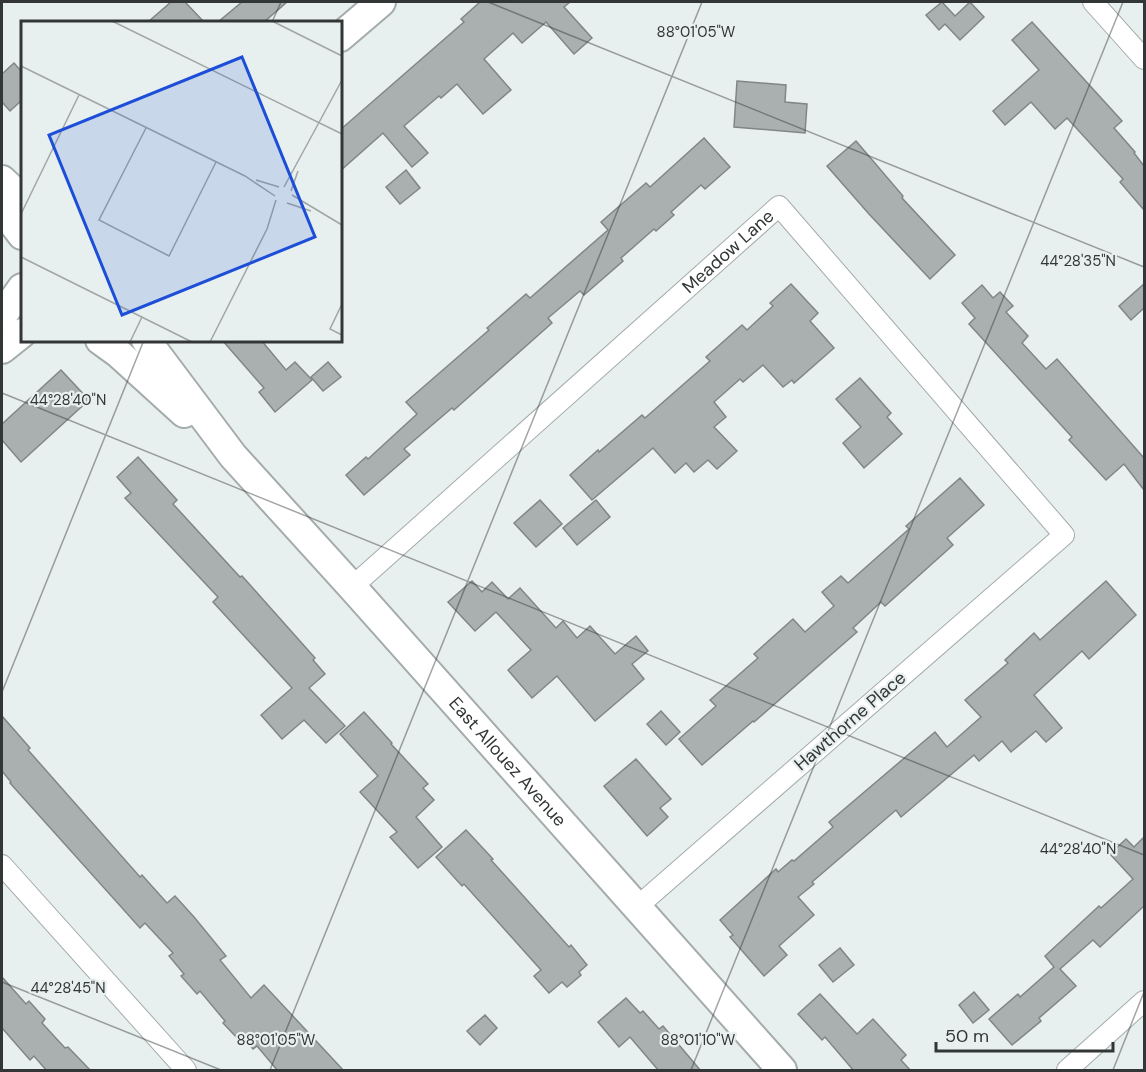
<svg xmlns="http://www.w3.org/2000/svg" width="1146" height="1072" viewBox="0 0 1146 1072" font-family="'DM Sans',sans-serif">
<rect width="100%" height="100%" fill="#e8efef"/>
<g fill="#aab0b0" stroke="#808686" stroke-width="1.5">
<polygon points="171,2 185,2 204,22 148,22"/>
<polygon points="242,2 287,2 264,22 218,22"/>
<polygon points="480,2 570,2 564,7 592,38 574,54 546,22 522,43 513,33 484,59 511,90 483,114 457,84 441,98 439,96 404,126 428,153 412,167 383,133 340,171 340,130 464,22 461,19"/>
<polygon points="942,2 955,16 970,2 984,17 960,40 945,24 939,30 926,15"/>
<polygon points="1032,22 1122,121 1114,128 1135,152 1134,153 1144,166 1144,210 1120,182 1123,179 1067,118 1055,129 1031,102 1005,125 993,111 1039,70 1012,40"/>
<polygon points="14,63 22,72 22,100 10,111 2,102 2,74"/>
<polygon points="737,81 786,85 785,102 807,104 805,133 734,127"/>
<polygon points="704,138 730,167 705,189 701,185 671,212 674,215 656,231 654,229 621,258 623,261 584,295 580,291 548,318 552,323 454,410 452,408 404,449 410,455 364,495 346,475 366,457 368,459 417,414 406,402 489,330 487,328 526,294 530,298 608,230 601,222 646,183 650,187"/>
<polygon points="856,141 903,196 902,198 955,255 930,279 869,214 827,166"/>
<polygon points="406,170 420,188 400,204 386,187"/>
<polygon points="791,284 818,313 810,321 834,348 794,383 792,380 783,387 763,365 743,382 740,379 714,402 726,417 714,427 737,451 717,469 708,460 694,472 686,463 675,473 653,448 592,500 570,475 598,450 599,452 642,415 645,418 710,361 706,357 742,325 747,330 773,306 770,303"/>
<polygon points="1144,284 1144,308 1131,320 1119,306"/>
<polygon points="982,285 993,298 1000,292 1013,306 1006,312 1028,336 1022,343 1046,369 1057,359 1144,458 1144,490 1124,464 1106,480 1069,440 1072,437 969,324 975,318 962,303"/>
<polygon points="222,340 261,340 286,370 295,362 312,380 275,412 259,392 264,388"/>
<polygon points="328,362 341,377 323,391 311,377"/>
<polygon points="61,370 89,400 21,462 2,440 2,424"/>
<polygon points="860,378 891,413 887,417 902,434 864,468 843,443 861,427 836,399"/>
<polygon points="138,457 177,500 173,504 240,577 242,576 315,658 313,660 325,674 309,688 345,726 326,743 304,720 282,739 261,715 292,688 213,602 218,597 125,498 131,493 117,477"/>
<polygon points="960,478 984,505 947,538 953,545 885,606 881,602 853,628 857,632 754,722 753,721 702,765 679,739 716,706 710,700 758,658 754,654 793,619 805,632 834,606 822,592 841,576 848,583 909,529 906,526"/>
<polygon points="540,500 562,524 536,547 514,523"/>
<polygon points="596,500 610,517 577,545 563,528"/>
<polygon points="472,581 482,592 492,582 508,599 520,588 556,628 563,621 577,638 590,626 615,654 636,636 648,651 632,664 644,679 595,721 557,676 532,698 508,670 531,650 496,612 475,631 448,602"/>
<polygon points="1106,581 1136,615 1089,659 1082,651 1034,695 1062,728 1046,742 1036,731 1011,752 1002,741 979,761 974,755 901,817 896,810 812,882 814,884 798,897 814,915 779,946 787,955 764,976 730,937 733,935 720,920 776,869 778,872 792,860 794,861 833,827 829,822 935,732 947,747 981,717 965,700 1008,663 1005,660 1034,633 1040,640"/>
<polygon points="661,711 680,732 666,745 647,724"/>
<polygon points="364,712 392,743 391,744 428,784 423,788 434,800 416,817 442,847 418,868 390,837 397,832 360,792 378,776 340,734"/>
<polygon points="2,716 30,748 28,750 140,877 142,875 167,903 175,896 194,917 226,956 220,960 251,998 264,985 344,1071 278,1071 257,1046 253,1049 244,1038 240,1041 223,1023 225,1021 200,991 197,994 181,976 184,974 169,956 173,953 145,923 140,928 10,783 11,782 2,771"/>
<polygon points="636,759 671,799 660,808 668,817 647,836 604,786"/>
<polygon points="466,830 493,859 491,860 569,947 571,945 587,965 579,972 581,975 567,987 562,982 549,993 534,976 541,970 464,884 462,886 436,857"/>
<polygon points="1144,837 1144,906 1100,947 1093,940 1060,969 1076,986 1039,1018 1041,1021 1012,1045 989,1019 1018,994 1020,997 1054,967 1045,956 1099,906 1101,908 1133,879 1110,854 1126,839 1134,847"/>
<polygon points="840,948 854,965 833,982 819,965"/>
<polygon points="2,977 26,1004 29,1001 45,1019 42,1023 65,1048 68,1047 91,1071 47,1071 34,1056 30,1060 2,1028"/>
<polygon points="974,992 989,1010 973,1023 959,1005"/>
<polygon points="820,994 857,1034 873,1019 906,1055 901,1060 911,1071 854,1071 825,1037 822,1040 798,1014"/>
<polygon points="626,998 640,1013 643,1011 659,1029 663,1026 701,1071 659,1071 630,1037 619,1047 598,1022"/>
<polygon points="485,1015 497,1028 480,1045 467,1031"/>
</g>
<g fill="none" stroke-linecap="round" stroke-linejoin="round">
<g stroke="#a4abab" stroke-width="22">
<g id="street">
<polyline points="1093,2 1144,59"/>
<path id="s1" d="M352 587 779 206 1064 535 637 907"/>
<polyline points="2,865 186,1070"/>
<polyline points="1067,1070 1144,1001"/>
</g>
</g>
<g stroke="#a4abab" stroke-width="32">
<g id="secondary">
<polyline points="340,37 381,2"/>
<polyline points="2,180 22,199"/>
<polyline points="2,209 22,235"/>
<polyline points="2,316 22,288"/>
<polyline points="100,340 118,353 184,413"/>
<path id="s2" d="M146 340 233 456 352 587 782 1070"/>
<polyline points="2,349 22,333"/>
</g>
</g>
<use href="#street" stroke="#fff" stroke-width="20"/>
<use href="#secondary" stroke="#fff" stroke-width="28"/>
</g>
<path fill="none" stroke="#333636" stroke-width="1.5" stroke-opacity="0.45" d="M488 2 1144 267M272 22 281 2M2 393 1144 855M2 692 144 340M2 982 221 1070M270 1070 702 2M691 1070 1123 2M1113 1070 1144 992"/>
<g text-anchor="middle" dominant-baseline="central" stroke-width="4.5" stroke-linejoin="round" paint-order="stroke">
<g font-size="18" fill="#333636" stroke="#e8efef">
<text stroke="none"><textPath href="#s1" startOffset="504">Meadow Lane</textPath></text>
<text transform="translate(850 721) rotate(-41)">Hawthorne Place</text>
<text stroke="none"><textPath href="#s2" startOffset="556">East Allouez Avenue</textPath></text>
</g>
</g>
<g transform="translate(21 21)">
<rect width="321" height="321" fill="#e8efef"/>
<path fill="none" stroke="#a0a5a5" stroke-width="1.5" d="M91 0 321 113M251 0 321 35M0 45 224 155 254 175M125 107 78 199 148 235 195 141M235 159 258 166M263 166 321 59M270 170 277 150M271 174 321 204M266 182 290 190M0 193 58 74M0 236 171 321M321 283 309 308 321 314M109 321 121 296M189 321 246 208 255 179"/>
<path fill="#1d4ed8" fill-opacity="0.15" stroke="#1d4ed8" stroke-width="3" d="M221 36 294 216 101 294 28 114Z"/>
<rect width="321" height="321" fill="none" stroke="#333636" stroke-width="3"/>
</g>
<g font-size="15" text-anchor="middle" fill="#333636" stroke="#e8efef" stroke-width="4.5" stroke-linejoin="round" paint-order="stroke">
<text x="696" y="37">88°01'05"W</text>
<text x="1078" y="266">44°28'35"N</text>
<text x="68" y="405">44°28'40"N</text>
<text x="1078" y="854">44°28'40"N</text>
<text x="68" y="993">44°28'45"N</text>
<text x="276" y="1045">88°01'05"W</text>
<text x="698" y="1045">88°01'10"W</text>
</g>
<rect width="1146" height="1072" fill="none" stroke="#333636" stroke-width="6"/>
<path d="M936 1042v9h177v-9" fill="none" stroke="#333636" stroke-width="3"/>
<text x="945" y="1042" font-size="18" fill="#333636" stroke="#e8efef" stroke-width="4.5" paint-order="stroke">50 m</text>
</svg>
